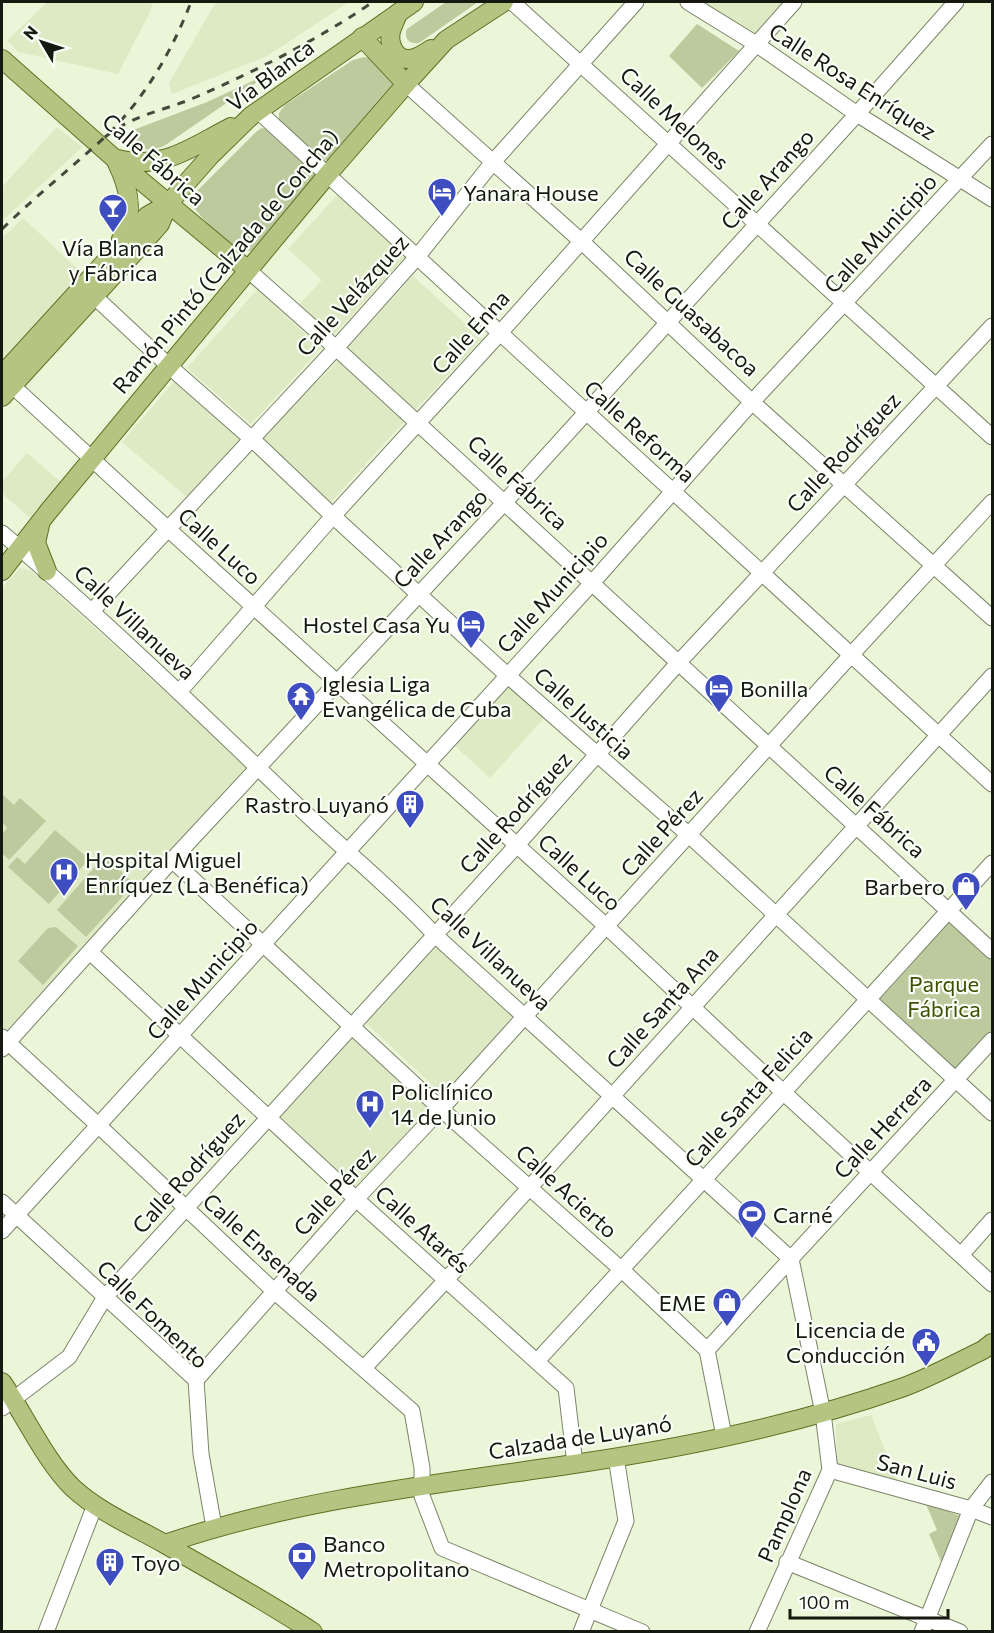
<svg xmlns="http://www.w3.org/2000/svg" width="994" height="1633" viewBox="0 0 994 1633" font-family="Commissioner,sans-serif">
<rect width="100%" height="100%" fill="#ebf5d7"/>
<g fill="#ddeac4">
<polygon points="47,2 153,2 150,12 118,74 19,52 7,41"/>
<polygon points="216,2 349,2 267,56 172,94 169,83"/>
<polygon points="702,2 785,2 755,36"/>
<polygon points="57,127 82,147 2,221 2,187"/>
<polygon points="339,193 407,255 332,337 298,306 322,280 288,249"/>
<polygon points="23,218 83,274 2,364 2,238"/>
<polygon points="413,276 482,339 413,412 346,350"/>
<polygon points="257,290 321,348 251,424 187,368"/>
<polygon points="338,361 404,422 331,502 261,438"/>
<polygon points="178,377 245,437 188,498 122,442"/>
<polygon points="27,453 61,482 30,518 2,493 2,482"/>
<polygon points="20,568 32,571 247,766 5,1033 2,1030 2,588"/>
<polygon points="509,685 544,718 490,778 453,744"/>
<polygon points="437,945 516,1018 444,1096 365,1022"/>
<polygon points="351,1033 431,1108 355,1191 274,1117"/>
<polygon points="871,1415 897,1480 837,1467 836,1424"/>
</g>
<g fill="#bcca9d">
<path d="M446 2H478L419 43C410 45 403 38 407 29Z"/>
<polygon points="697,24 739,51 702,88 669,56"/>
<polygon points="364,57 370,58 393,82 391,89 332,159 326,160 316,156 279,123 279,113 285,105 353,60"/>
<path d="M270 73 164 146C143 154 134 147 115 137L207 102Z"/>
<path d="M262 128 267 129 313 170 317 176 256 249C251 251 248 252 242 250 229 245 196 215 192 203L194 194 257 131Z"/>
<polygon points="2,794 14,805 20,798 46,821 9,860 2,853 2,834 7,828 2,822"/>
<polygon points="55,830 89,859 49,904 8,867 17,857 25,864"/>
<polygon points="105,855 134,884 86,937 57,910"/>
<polygon points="950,920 992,960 992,1035 956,1074 875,998"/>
<polygon points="56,927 78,946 43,985 18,961 48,928"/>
<polygon points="925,1502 960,1516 942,1564 929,1534 937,1530"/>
</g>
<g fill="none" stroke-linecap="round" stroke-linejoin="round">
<g stroke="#7b8469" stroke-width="17">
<g id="minor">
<polyline points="512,2 992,437"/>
<polyline points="688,2 756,44 857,114 992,199"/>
<polyline points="406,84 581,241 752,402 992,618"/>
<polyline points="258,111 992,784"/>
<polyline points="248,270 336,348 992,951"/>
<polyline points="95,297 169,366 252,439 333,516 507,675 689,835 992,1113"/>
<polyline points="4,378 168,529 606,926 783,1092 992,1284"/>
<path d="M2 533C106 621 204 716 302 810 346 852 394 890 435 935L791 1259 823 1413 830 1470 757 1632"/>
<polyline points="92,611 336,348 417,257 493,162 636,2"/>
<polyline points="179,692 333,516 500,333 794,2"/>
<polyline points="172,860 441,1109 622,1270 707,1350 724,1436"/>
<polyline points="90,952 356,1199 566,1388 575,1464"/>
<polyline points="2,1037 99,1126 274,1291 412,1411 422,1468 422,1496 442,1548 642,1632"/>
<polyline points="2,1049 172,860 504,503 857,114 956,2"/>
<polyline points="2,1202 196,1380 201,1454 214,1527"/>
<polyline points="2,1231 592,583 752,402 992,144"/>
<polyline points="961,1255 992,1220"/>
<polyline points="707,1350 992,1040"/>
<path d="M537 1361C690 1196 841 1029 992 863"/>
<polyline points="364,1368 446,1280 992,676"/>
<polyline points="196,1380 356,1199 441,1109 851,655 992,502"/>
<polyline points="2,1408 69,1357 105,1297 517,845 679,662 992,326"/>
<polyline points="830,1470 971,1509 992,1517"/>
<polyline points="787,1562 960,1632"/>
<polyline points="46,1632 95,1505"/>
<polyline points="581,1632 626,1521 616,1457"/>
<polyline points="922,1632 971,1509 992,1482"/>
</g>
</g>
<g stroke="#5e7022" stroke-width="20">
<g id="major">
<path d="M398 13C396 19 393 25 391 31 388 43 395 60 409 59 417 59 425 53 431 49"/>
<polyline points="362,37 406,84"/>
<polyline points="2,59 115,159 248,270"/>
<path d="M117 159C162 171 192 147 231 127"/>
<path d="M117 163C129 188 135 214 121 239"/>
<polyline points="2,375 147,216 168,204 211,155 251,116 414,2"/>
<polyline points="2,397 153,232 160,224 168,204"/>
<polyline points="40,525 36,543 47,571"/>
<polyline points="2,571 48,512 328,174 406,84 446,40 504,2"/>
<path d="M2 1382C24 1414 46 1462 73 1488 99 1512 133 1526 163 1543 213 1572 264 1600 313 1632"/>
<path d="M165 1544C296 1499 437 1484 574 1464 684 1448 796 1425 901 1388 929 1378 956 1363 983 1350L992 1343"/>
</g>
</g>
<use href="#minor" stroke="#fff" stroke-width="15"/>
<use href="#major" stroke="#b5c581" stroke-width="18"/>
<g stroke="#45493b" stroke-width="3" stroke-dasharray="8 8" stroke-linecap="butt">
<path d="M105 137C134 114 164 111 196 97 258 70 317 40 373 2"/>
<path d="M2 229C35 197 71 168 105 137 144 100 172 51 191 2"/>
</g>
</g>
<defs>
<g id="hotel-pin" transform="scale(1.5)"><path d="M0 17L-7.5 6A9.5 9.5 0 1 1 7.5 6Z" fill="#3e4ec1" stroke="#fcfef8"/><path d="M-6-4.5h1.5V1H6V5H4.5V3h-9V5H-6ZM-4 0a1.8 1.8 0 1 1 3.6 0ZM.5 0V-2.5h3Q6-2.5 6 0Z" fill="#fff"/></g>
<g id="bar-pin" transform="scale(1.5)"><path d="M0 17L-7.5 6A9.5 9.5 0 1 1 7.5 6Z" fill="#3e4ec1" stroke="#fcfef8"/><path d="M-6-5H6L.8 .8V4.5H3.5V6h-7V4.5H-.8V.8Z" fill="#fff"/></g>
<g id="temple-pin" transform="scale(1.5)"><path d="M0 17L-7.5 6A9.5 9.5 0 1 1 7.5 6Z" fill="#3e4ec1" stroke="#fcfef8"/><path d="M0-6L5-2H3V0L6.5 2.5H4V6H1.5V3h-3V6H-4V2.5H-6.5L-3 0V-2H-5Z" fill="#fff"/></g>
<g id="building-pin" transform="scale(1.5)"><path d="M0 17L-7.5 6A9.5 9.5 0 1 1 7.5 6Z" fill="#3e4ec1" stroke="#fcfef8"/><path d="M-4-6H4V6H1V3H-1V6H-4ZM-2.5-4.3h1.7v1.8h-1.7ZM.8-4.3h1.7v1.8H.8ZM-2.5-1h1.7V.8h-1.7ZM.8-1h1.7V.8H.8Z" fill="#fff"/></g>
<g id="hospital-pin" transform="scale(1.5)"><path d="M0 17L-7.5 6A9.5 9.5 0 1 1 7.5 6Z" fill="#3e4ec1" stroke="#fcfef8"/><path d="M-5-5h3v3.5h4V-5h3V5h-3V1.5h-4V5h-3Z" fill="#fff"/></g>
<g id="shop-pin" transform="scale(1.5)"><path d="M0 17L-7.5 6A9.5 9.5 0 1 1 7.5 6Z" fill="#3e4ec1" stroke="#fcfef8"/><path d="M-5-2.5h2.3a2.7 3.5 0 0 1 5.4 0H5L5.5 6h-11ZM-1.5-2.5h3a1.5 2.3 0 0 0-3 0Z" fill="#fff"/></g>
<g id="stadium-pin" transform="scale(1.5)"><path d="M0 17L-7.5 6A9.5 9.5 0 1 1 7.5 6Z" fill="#3e4ec1" stroke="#fcfef8"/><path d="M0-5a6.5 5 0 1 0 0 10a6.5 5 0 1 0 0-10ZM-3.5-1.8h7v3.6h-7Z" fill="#fff"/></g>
<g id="civic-pin" transform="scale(1.5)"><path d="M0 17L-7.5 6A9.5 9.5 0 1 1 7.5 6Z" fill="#3e4ec1" stroke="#fcfef8"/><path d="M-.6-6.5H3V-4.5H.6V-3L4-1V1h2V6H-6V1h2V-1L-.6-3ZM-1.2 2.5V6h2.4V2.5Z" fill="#fff"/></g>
<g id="bank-pin" transform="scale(1.5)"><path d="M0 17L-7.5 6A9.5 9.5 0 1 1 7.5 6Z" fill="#3e4ec1" stroke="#fcfef8"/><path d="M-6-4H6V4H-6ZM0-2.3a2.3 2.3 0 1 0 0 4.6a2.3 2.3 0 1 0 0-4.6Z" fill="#fff"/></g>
</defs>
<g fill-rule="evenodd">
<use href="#hotel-pin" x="442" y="192"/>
<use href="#bar-pin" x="113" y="208"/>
<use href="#hotel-pin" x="471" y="624"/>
<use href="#hotel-pin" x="719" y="688"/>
<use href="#temple-pin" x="301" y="696"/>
<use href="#building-pin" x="410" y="804"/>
<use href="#hospital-pin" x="64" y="872"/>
<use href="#shop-pin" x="966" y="886"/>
<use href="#hospital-pin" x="370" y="1104"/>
<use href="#stadium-pin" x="752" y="1214"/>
<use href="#shop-pin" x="727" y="1302"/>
<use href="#civic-pin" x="926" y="1342"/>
<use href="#bank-pin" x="302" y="1556"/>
<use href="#building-pin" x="110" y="1562"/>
</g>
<g text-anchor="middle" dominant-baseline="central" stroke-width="4.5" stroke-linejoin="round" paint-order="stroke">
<g font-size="22" fill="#16190f" stroke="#fcfef8">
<text transform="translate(270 75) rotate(-37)">Vía Blanca</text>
<text transform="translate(853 81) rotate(33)">Calle Rosa Enríquez</text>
<text transform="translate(675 118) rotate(43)">Calle Melones</text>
<text transform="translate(154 159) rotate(41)">Calle Fábrica</text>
<text transform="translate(767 179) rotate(-48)">Calle Arango</text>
<text transform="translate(880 233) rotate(-47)">Calle Municipio</text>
<text transform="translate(225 261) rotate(-50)">Ramón Pintó (Calzada de Concha)</text>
<text transform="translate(352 295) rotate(-48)">Calle Velázquez</text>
<text transform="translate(692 312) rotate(43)">Calle Guasabacoa</text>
<text transform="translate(470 332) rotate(-48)">Calle Enna</text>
<text transform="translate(640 431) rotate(42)">Calle Reforma</text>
<text transform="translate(843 452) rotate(-47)">Calle Rodríguez</text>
<text transform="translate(518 482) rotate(43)">Calle Fábrica</text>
<text transform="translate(440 538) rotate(-47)">Calle Arango</text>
<text transform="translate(220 546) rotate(42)">Calle Luco</text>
<text transform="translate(552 592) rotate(-48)">Calle Municipio</text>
<text transform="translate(135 622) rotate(43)">Calle Villanueva</text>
<text transform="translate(584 713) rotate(42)">Calle Justicia</text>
<text transform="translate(875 811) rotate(42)">Calle Fábrica</text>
<text transform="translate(515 812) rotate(-48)">Calle Rodríguez</text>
<text transform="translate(661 832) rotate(-48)">Calle Pérez</text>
<text transform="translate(580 872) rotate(42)">Calle Luco</text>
<text transform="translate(491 953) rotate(43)">Calle Villanueva</text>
<text transform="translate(202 979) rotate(-48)">Calle Municipio</text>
<text transform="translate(662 1007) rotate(-48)">Calle Santa Ana</text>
<text transform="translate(748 1097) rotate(-48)">Calle Santa Felicia</text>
<text transform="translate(882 1127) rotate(-47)">Calle Herrera</text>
<text transform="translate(188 1172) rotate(-48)">Calle Rodríguez</text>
<text transform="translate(334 1191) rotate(-48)">Calle Pérez</text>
<text transform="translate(567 1191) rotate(42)">Calle Acierto</text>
<text transform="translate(423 1229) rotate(42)">Calle Atarés</text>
<text transform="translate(262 1247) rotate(42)">Calle Ensenada</text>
<text transform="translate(153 1314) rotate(44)">Calle Fomento</text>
<text transform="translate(580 1437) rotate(-9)">Calzada de Luyanó</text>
<text transform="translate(917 1471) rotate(15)">San Luis</text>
<text transform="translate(784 1515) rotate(-66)">Pamplona</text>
</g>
<g font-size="22" fill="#16190f" stroke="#fcfef8" text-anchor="start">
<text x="463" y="192">Yanara House</text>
<text x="113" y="247" text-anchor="middle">Vía Blanca<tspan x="113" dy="25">y Fábrica</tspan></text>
<text x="450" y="624" text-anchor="end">Hostel Casa Yu</text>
<text x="322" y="683">Iglesia Liga<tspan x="322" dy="25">Evangélica de Cuba</tspan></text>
<text x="740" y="688">Bonilla</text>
<text x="389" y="804" text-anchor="end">Rastro Luyanó</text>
<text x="85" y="859">Hospital Miguel<tspan x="85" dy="25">Enríquez (La Benéfica)</tspan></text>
<text x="945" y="886" text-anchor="end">Barbero</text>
<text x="391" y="1091">Policlínico<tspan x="391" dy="25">14 de Junio</tspan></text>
<text x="773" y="1214">Carné</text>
<text x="706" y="1302" text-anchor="end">EME</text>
<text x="905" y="1329" text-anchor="end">Licencia de<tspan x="905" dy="25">Conducción</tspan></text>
<text x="323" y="1543">Banco<tspan x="323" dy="25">Metropolitano</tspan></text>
<text x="131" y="1562">Toyo</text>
</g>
<g font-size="22" fill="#3f4f00" stroke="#fcfef8">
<text x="944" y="983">Parque<tspan x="944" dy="25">Fábrica</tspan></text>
</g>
</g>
<rect width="994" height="1633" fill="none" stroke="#16190f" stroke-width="6"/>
<g transform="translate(42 42) rotate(309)" stroke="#fcfef8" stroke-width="4.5" paint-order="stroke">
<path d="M0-4.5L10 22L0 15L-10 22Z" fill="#16190f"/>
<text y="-9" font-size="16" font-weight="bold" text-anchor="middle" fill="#16190f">N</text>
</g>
<path d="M790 1609v9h158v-9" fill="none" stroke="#16190f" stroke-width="3"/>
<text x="799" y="1609" font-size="18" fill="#16190f" stroke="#fcfef8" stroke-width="4.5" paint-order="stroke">100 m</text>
</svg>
